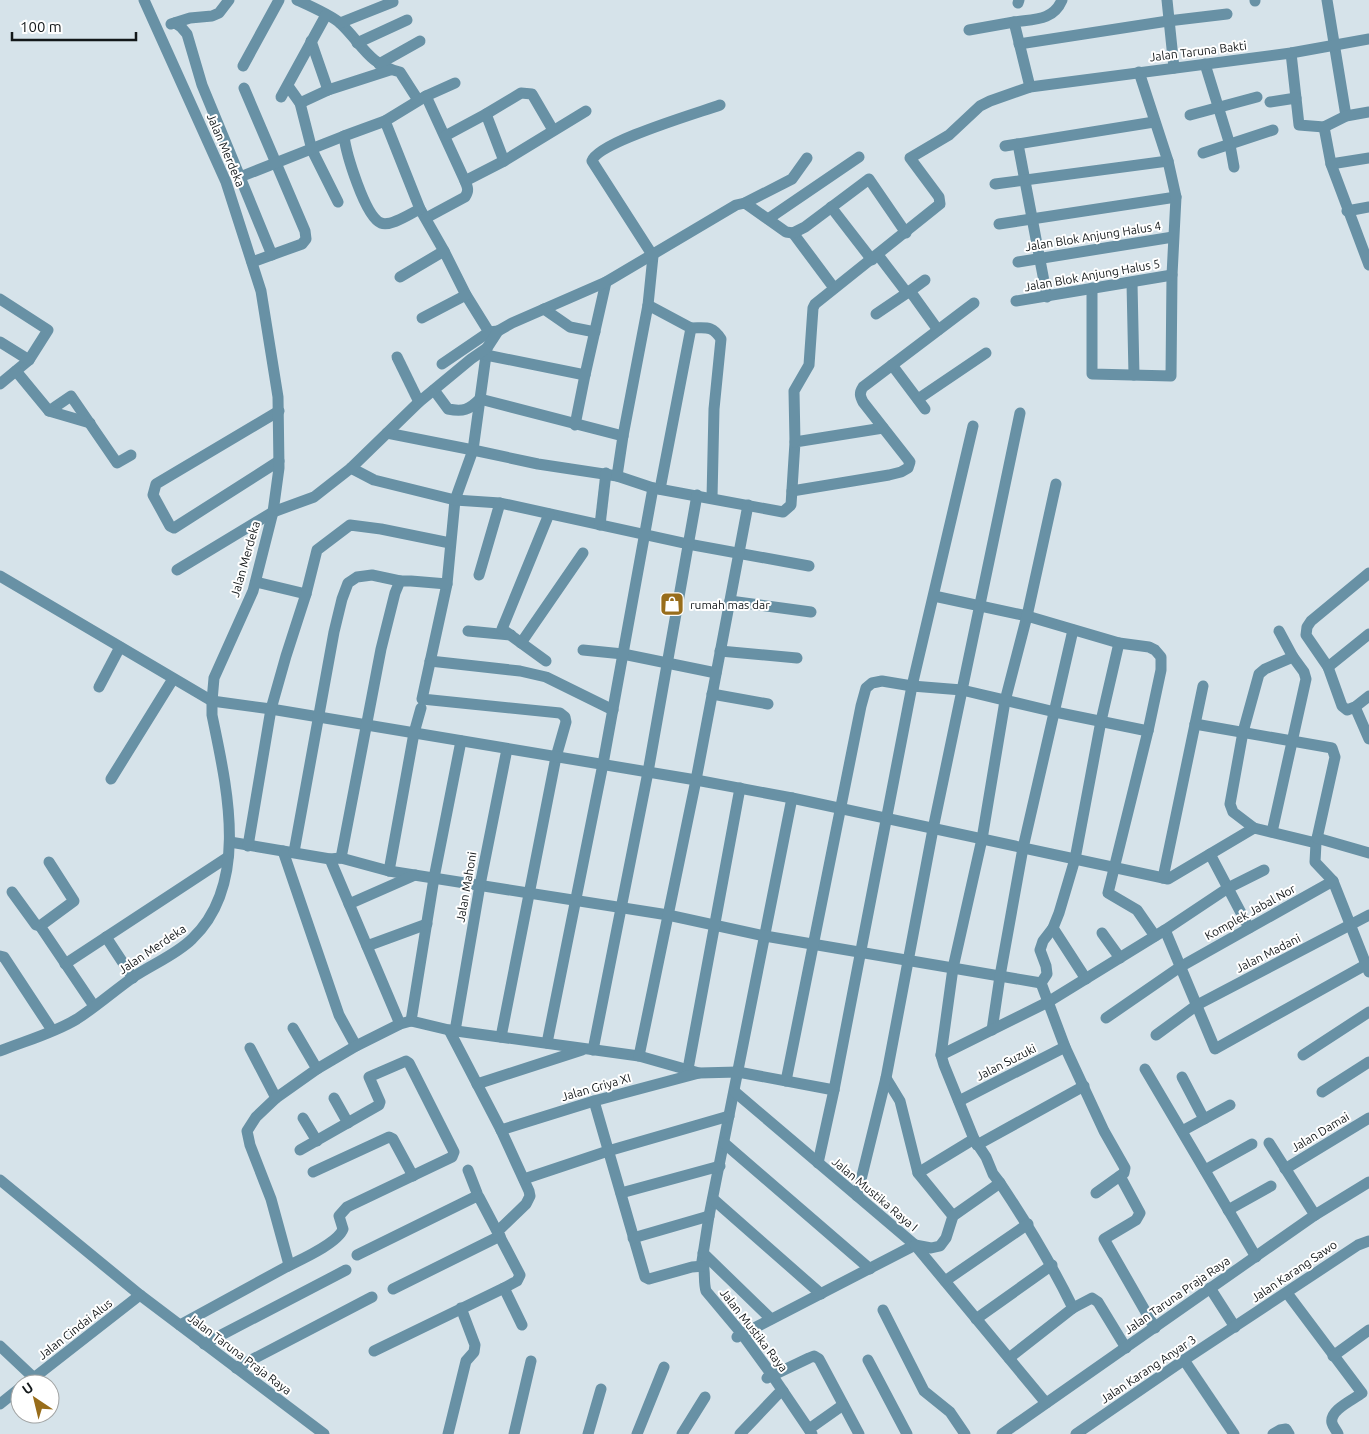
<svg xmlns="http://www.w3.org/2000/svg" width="1369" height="1434" viewBox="0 0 1369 1434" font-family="Ubuntu,sans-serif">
<rect width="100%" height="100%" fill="#d6e3ea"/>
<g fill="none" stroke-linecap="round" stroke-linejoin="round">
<g stroke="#6891a5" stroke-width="11">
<path d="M297 0C308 5 333 16 341 24 362 44 369 65 400 72L418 100"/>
<polyline points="1167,0 1174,68"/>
<polyline points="1255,0 1255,1"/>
<polyline points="1327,0 1346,116"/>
<polyline points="1018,3 1019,0"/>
<polyline points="175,23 181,27 187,34 202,85 240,177"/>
<polyline points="340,23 393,2"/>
<polyline points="171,24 190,18 212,16 219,13 229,0"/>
<polyline points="969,30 1014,22"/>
<polyline points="311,41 328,90"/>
<polyline points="357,43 407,20"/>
<polyline points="1019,44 1168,21 1227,14"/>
<polyline points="1291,53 1299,125 1324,127 1346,116 1369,112"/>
<polyline points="379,64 420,41"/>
<polyline points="1205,64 1230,145 1234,167"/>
<polyline points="243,66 279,0"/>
<polyline points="455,83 426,96 465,181 504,161 586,111"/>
<polyline points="288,86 300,103 312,150 338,202"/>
<path d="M1030 87 1014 22C1034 19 1053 21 1062 0"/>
<polyline points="244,88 305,231 306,239 302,244 252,262"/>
<polyline points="426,96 385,121 420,209 444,251 466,295 489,332 498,331"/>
<polyline points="281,97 326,15"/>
<polyline points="1270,102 1296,98"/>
<polyline points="300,103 328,90 390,70"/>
<polyline points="486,114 521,93 532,94 553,130"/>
<polyline points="1190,115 1257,97"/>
<path d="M385 121 344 136C346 153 365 217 381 223 391 227 411 213 420 209"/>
<polyline points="1324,127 1331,164 1369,158"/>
<polyline points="445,136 486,114 504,161"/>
<polyline points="1018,144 1047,297"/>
<polyline points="1005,146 1154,122"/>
<polyline points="1203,153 1273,130"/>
<polyline points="1331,164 1369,265"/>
<polyline points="995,184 1168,161"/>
<polyline points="745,203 792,179 807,158"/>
<polyline points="831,207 872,260"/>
<polyline points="1347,211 1369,207"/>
<path d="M426 218 465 197C469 191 468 188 465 181"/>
<polyline points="768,219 859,157"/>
<polyline points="999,224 1176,197"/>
<polyline points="793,233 834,288"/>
<polyline points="272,255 240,177 344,136"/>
<polyline points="878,255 907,293"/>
<polyline points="1018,262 1173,237"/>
<polyline points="400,277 444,251"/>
<polyline points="1132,283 1134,375"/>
<polyline points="1092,288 1092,374 1171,376 1172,275 1176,197 1168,161 1139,72"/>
<polyline points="910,291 925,280"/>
<polyline points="0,299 48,330 29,360 0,384"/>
<polyline points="1016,301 1172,275"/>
<polyline points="648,305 691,328 660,489"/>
<polyline points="544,309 570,327 595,332"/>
<polyline points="876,314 910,291 938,330"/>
<polyline points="422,318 466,295"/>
<path d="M691 328C706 328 712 325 721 339L714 409 712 498"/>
<polyline points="0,342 29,360"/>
<polyline points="487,348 473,450 455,500 447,584 422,699 560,713 565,717 566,722 556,757 501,1037"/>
<polyline points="486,355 585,375"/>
<polyline points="397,357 419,402"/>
<polyline points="442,364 489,332"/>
<polyline points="892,365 925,409"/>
<polyline points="16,371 49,411 71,396 117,463 131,455"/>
<path d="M434 390 448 409C463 412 469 410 480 399L623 436"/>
<polyline points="918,399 986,353"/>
<polyline points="49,411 90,423"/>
<polyline points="279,411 156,484 153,495 170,526 174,528 279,461"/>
<polyline points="575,425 585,375 606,282"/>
<polyline points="387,433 473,450 538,464 617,476 653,488 783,512 791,505 795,442 883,428"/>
<polyline points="795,442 794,391 809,365 813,308 815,304 940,204 939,197 910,158 949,135 980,106 990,101 1030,87 1291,53 1369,39"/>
<polyline points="351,468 374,480 455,500 500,503 688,544 809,566"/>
<path d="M617 476 623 436 648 305 653 256 592 161C598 142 698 113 720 105"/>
<path d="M792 491 889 475 901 472 908 468 910 462 863 402C860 396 859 393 863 387L974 303"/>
<polyline points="600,525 606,473"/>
<polyline points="177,570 273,512 314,497 351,468 419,402 471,359 487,348 498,331 512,323 606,282 736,205 745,203 786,232 793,233 805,227 869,179 906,233"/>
<polyline points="1369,573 1311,621 1307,627 1306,635 1328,667 1342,706 1347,710 1355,707 1369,696"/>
<polyline points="479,575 500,503"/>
<polyline points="0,576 212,701 271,709 696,780 792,798 1168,879 1254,828 1316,843"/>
<polyline points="256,582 306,594"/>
<polyline points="934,596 1027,616 1119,643 1149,647 1155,650 1161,657 1161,670 1148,731 1108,893 1137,910 1155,936"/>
<polyline points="730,601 811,612"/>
<polyline points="468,631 511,635"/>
<polyline points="1279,631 1293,657"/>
<polyline points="521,643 583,553"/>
<polyline points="583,650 623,654 716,673"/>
<polyline points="720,651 797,658"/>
<polyline points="430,661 520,671 546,677 613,710"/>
<polyline points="546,661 502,629 549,514"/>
<polyline points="1328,667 1369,634"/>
<polyline points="99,687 120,647"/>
<polyline points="712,694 768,704"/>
<polyline points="1355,707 1369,739"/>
<polyline points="1195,724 1332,748 1335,757 1316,843 1315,862 1333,881 1369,972"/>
<polyline points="111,779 173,679"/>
<path d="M792 798 709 1216 702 1261C706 1270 703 1281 706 1291L742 1334 772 1375 812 1434"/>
<polyline points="1254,828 1233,812 1230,804 1243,732 1259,674 1265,669 1293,657 1304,672 1306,679 1272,832"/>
<polyline points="1317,838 1369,853"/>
<polyline points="230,842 330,859 341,858 389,871 668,915 765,936 1041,983"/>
<polyline points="248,846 271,709 286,656 306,594 317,550 350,525 381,529 450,543"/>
<polyline points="283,851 339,1015 356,1046"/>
<polyline points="294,852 334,632 342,599 348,583 357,577 372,575 400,581"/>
<polyline points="1210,854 1249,928"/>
<polyline points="341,858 381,649 395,593 400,581 411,581 447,584"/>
<polyline points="330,859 400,1024"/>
<polyline points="49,862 74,901 40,926 94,1006"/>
<polyline points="389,871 414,733 421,708"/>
<polyline points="1163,878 1203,686"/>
<polyline points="12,892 36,925 40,926"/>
<polyline points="349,904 415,875"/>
<polyline points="1053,928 1086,979"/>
<polyline points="1165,930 1215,1049 1369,963"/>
<polyline points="1102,933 1120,958"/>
<polyline points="106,937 133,978"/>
<polyline points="367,946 427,924"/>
<polyline points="0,956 4,957 52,1030"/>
<polyline points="65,964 228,857"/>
<polyline points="1041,983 1047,974 1046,966 1040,950 1043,941 1053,928 1059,913 1075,859 1101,721 1119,643"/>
<polyline points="1041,983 1065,1047 1104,1131 1125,1168 1124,1173 1096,1193"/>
<polyline points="1106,1018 1180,967 1333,881"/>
<polyline points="411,1021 434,878 461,741"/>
<polyline points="293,1028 317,1069"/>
<polyline points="449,1030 501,1130 529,1191 530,1196 526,1204 498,1231"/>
<polyline points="992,1030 1000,976 1023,848 1073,630"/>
<polyline points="455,1031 480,885 507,749"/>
<polyline points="1156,1035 1197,1005 1369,915"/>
<polyline points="547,1043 603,764 653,488"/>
<polyline points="250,1048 276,1098 317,1069 356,1046 400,1024 411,1021 449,1030 639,1056 699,1073 738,1072 834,1090 818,1163"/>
<polyline points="593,1050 648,772 697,495"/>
<path d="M0 1051C25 1041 54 1033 77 1019 97 1006 115 990 135 976 153 964 177 954 192 939 251 883 226 784 212 715V701L214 678 253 591 273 512 279 468 278 397 261 291 226 182 144 0"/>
<polyline points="941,1055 1048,1002 1165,930 1228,888 1264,870"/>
<polyline points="1303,1055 1369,1012"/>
<polyline points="639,1056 696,780 748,505"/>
<polyline points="688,1069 740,788"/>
<polyline points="1145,1069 1256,1257"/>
<polyline points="1182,1077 1204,1119"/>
<polyline points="886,1078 900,1101 918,1173 953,1216"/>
<polyline points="786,1081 861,706 866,688 872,683 882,681 912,686 962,690 1055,712 1148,731"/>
<polyline points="477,1084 582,1050"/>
<polyline points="834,1090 912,686 973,426"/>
<polyline points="735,1092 915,1245 737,1337"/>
<polyline points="1322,1092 1369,1062"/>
<polyline points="334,1098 348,1123"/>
<polyline points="594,1101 645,1277 649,1279 692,1267 704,1266"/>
<polyline points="959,1101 1065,1047"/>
<polyline points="303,1118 317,1141"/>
<polyline points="501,1130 594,1101 699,1073"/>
<polyline points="1182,1131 1230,1105"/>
<polyline points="724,1143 870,1269"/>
<polyline points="1269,1143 1315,1215"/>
<polyline points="977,1145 1084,1086"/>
<polyline points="1285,1169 1369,1118"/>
<polyline points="468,1170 477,1193 477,1196"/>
<polyline points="1205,1170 1252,1144"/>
<polyline points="313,1172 389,1137 393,1139 413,1176"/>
<polyline points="918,1173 974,1139"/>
<polyline points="1120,1176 1140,1213 1136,1220 1104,1239 1155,1328"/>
<polyline points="524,1179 608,1151 729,1116"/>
<polyline points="0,1180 140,1295 324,1434"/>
<path d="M1000 1183C1028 1225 1051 1263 1073 1308L1092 1298 1098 1302 1126 1348"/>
<polyline points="621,1193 720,1166"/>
<polyline points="857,1196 886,1078 933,829 1020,413"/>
<polyline points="713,1199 821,1294"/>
<polyline points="1228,1210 1271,1186"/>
<polyline points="633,1238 709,1216"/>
<polyline points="915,1245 931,1248 940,1246 946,1238 953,1216 1000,1183 993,1174 986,1157 974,1139 944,1065 941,1055 953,968 982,839 1005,701 1027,616 1056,484"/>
<polyline points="915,1245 1046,1403"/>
<polyline points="703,1253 771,1319"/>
<polyline points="357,1255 477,1196 479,1197 520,1275 517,1281 504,1288 374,1351"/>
<path d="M288 1266C302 1259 338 1243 343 1229L339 1216 347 1207 452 1157 454 1152 409 1063 406 1061 369 1077 380 1102 379 1105 300 1150"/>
<polyline points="945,1281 1028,1224"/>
<polyline points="504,1288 522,1325"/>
<polyline points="1210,1288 1235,1327"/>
<polyline points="393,1289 500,1236"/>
<path d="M1287 1293 1362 1393C1353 1400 1329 1410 1332 1423 1333 1427 1337 1431 1338 1434"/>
<polyline points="883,1310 924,1391 950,1412 965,1434"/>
<polyline points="976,1319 1052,1265"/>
<polyline points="180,1325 288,1266 288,1261 271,1199 250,1145 247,1131 256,1117 276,1098"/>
<polyline points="204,1344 346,1270"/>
<polyline points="0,1346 34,1378"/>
<polyline points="1333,1356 1369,1330"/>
<polyline points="1009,1358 1073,1308"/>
<polyline points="868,1360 907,1434"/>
<polyline points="1184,1360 1234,1434"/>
<polyline points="236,1368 372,1297"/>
<polyline points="767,1378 809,1358 814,1356 819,1359 859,1434"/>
<polyline points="26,1384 140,1295"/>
<polyline points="0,1404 20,1388"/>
<polyline points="809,1429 843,1405"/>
<polyline points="448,1434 466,1361 474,1352 475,1345 461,1308"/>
<polyline points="514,1434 531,1361"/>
<polyline points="588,1434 601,1389"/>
<polyline points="637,1434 664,1367"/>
<polyline points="682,1434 705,1397"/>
<polyline points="740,1434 778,1394 783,1391"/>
<polyline points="1002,1434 1315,1215 1369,1182"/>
<polyline points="1076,1434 1184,1360 1358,1245 1369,1241"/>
<polyline points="1273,1434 1280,1430 1286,1429 1289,1434"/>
</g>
</g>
<defs>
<g id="shop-square" transform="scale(1.25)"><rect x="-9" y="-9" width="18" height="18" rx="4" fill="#986d1b" stroke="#fff"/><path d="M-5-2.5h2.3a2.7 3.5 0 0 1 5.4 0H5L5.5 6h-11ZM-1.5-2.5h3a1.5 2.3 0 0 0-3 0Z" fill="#fff"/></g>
</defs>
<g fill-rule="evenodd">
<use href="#shop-square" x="672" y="604"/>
</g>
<g text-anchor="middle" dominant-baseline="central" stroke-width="4" stroke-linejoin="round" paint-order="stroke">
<g font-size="12" fill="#13181a" stroke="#fff">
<text transform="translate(1198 51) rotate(-7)">Jalan Taruna Bakti</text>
<text transform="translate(226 150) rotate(67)">Jalan Merdeka</text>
<text transform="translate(1093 236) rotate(-9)">Jalan Blok Anjung Halus 4</text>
<text transform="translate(1092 275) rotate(-10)">Jalan Blok Anjung Halus 5</text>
<text transform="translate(245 559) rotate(-74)">Jalan Merdeka</text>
<text transform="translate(466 887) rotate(-80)">Jalan Mahoni</text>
<text transform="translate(1250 912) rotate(-29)">Komplek Jabal Nor</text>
<text transform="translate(152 949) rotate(-34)">Jalan Merdeka</text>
<text transform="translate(1268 953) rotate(-27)">Jalan Madani</text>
<text transform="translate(1006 1062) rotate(-27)">Jalan Suzuki</text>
<text transform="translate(596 1087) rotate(-16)">Jalan Griya XI</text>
<text transform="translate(1320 1132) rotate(-31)">Jalan Damai</text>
<text transform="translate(875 1194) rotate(40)">Jalan Mustika Raya I</text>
<text transform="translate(1294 1271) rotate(-34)">Jalan Karang Sawo</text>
<text transform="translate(1177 1295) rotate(-35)">Jalan Taruna Praja Raya</text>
<text transform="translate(75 1329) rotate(-38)">Jalan Cindai Alus</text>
<text transform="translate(754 1330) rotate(52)">Jalan Mustika Raya</text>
<text transform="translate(240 1354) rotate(37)">Jalan Taruna Praja Raya</text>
<text transform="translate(1148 1369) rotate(-34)">Jalan Karang Anyar 3</text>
</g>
<g font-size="12" fill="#13181a" stroke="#fff" text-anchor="start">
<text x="690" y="604">rumah mas dar</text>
</g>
</g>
<g transform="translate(35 1399) rotate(325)"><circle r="24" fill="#ffffff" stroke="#a1a3a3"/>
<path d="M0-4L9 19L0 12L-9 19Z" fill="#986d1b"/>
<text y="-8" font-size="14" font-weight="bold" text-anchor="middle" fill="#13181a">U</text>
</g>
<path d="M12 32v8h124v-8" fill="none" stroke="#13181a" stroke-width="2.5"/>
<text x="20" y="32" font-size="15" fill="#13181a" stroke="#ffffff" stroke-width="4" paint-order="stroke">100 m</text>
</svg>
